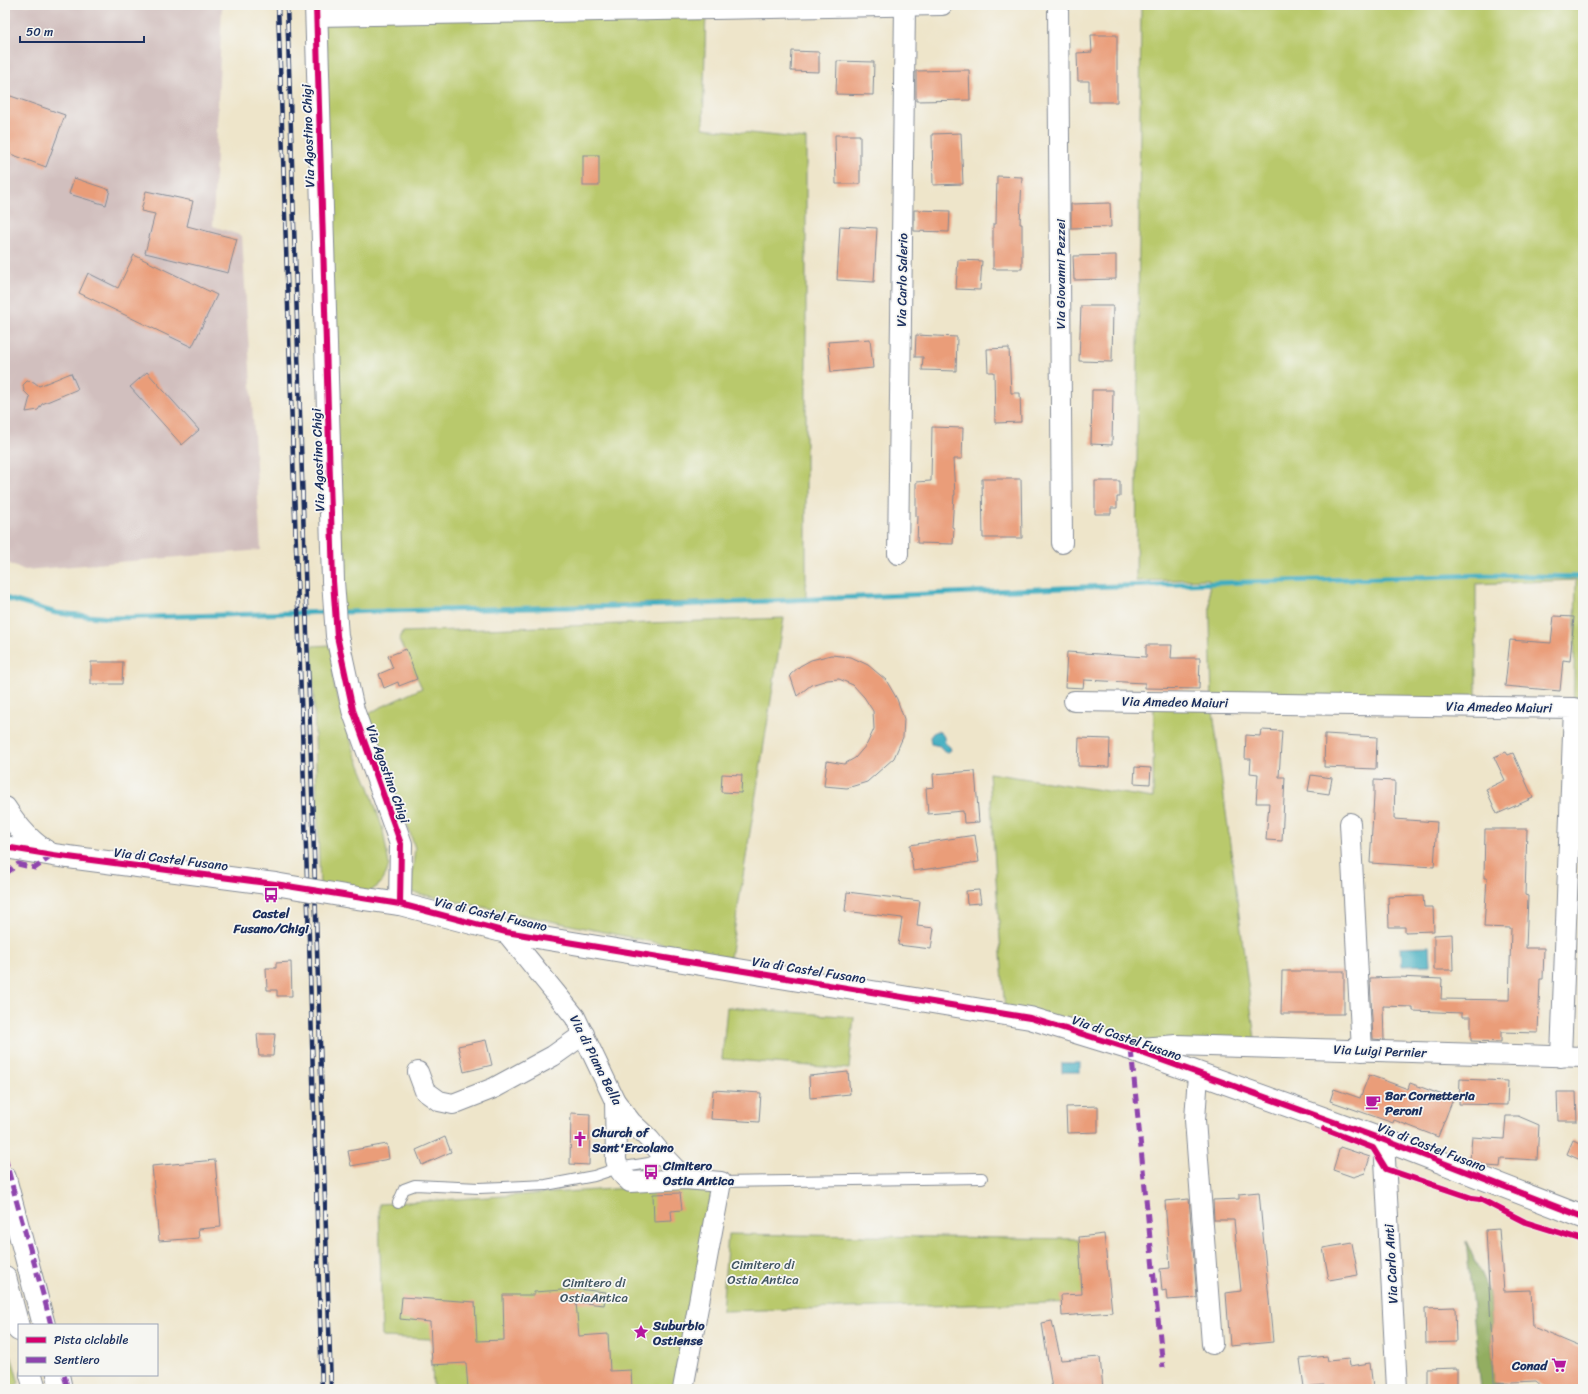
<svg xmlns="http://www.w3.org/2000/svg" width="1588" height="1394" viewBox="0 0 1588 1394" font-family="Sriracha,sans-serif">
<rect width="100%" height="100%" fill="#f6f6f2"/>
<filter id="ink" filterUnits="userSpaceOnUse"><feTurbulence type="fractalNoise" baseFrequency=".025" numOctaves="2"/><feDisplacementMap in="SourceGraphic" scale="8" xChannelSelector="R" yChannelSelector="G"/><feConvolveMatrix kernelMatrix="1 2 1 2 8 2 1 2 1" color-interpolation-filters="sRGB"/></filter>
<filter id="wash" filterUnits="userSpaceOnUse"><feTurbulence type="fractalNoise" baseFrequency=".012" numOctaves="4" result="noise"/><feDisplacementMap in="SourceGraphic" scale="16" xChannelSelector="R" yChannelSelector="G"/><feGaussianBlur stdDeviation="0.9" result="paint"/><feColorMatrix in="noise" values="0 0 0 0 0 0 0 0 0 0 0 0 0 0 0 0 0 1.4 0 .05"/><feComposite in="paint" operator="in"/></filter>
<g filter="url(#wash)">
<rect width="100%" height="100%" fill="#eee5ca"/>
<polygon fill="#d1bfbe" points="5,5 222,5 213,226 242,236 261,550 25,570 5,562"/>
<g fill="#b9c96c" stroke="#6a7c65">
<polygon points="316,5 755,5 706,9 703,128 806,139 806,599 326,612"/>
<polygon points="1141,5 1583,5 1583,768 1572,768 1576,580 1476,584 1476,706 1212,703 1256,1047 1131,1049 1005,1014 989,773 1153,798 1154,702 1212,703 1209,579 1136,581"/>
<polygon points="784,618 730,958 410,892 415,848 400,803 375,753 363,718 377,709 422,688 399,640 403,632"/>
<polygon points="331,645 334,685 354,751 369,787 383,830 389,865 386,874 379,885 368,893 320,890 312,646"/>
<polygon points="727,1007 854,1017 849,1069 722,1059"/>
<polygon points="721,1182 677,1389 433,1389 431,1339 382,1337 379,1204"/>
<polygon points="728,1234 1081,1239 1087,1302 722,1311"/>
<polygon points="5,1335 19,1383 10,1389 5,1389"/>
</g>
<polygon fill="#92ad60" stroke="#566e5f" points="1466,1241 1489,1292 1494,1383 1525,1389 1481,1389"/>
<g fill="#41adc0" stroke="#2e6e8f">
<path d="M937 731C944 733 944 737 945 743L950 747 951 750 948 752H944L940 746 931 744 930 737 934 732Z"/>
<polygon points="1429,946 1430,965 1402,966 1401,947"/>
<rect x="1062" y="1063" width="18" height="9"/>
</g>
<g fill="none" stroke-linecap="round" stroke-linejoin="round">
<g stroke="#41adc0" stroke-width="5">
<polyline points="5,598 56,613 110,618 331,612"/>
<polyline points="341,612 676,605 1085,587 1484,575 1583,577"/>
</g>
</g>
<g id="blocks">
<g fill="#ea9d79">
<polygon points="1091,35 1117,35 1117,102 1089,102 1089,81 1078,81 1077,53 1092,52"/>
<polygon points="792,51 819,52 819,72 791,71"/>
<polygon points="837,61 874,62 873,95 836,94"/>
<polygon points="969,70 970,100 916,101 916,71"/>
<polygon points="5,94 65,115 46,167 5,152"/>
<polygon points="961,133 963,184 933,185 932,134"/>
<polygon points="835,135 860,135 860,184 836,184"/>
<rect x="583" y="155" width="16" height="31"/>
<polygon points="997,176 1022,177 1020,224 1022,224 1022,269 993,269 993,224 996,224"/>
<polygon points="74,178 110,190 106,205 69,194"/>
<polygon points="146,191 193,201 187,226 237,239 228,273 145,253 155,214 141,211"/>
<polygon points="1110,203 1111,227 1071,228 1071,204"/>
<polygon points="914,210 950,211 949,232 914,231"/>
<polygon points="840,226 877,228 874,282 837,280"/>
<polygon points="134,255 217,295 192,347 79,293 88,273 118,288"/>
<polygon points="1116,255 1116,279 1074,280 1073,256"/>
<polygon points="958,260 982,261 980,290 956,289"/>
<polygon points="1081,306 1113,306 1112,362 1079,361"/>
<polygon points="916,335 957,337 956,371 922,370 923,357 915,357"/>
<polygon points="870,339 873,368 831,372 828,342"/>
<polygon points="1009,348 1011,393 1020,393 1021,422 995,423 994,372 988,372 987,349"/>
<polygon points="147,372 199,430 182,445 130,387"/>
<polygon points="71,373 78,389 42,404 38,410 26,412 30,397 24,391 23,385 27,381 34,382 39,386"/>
<polygon points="1092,390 1113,390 1112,445 1091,444"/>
<polygon points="932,427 963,428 962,459 953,459 955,495 954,495 952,527 954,528 953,544 917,543 918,516 916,516 916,482 931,481"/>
<polygon points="982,479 1021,479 1022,538 983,538"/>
<polygon points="1095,481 1120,481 1120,497 1117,497 1117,508 1111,508 1111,514 1095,514"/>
<polygon points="1554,616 1574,617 1570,661 1563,660 1560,691 1505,686 1510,640 1551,643"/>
<polygon points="1146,645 1172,645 1171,658 1200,658 1199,689 1145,688 1145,683 1084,680 1083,688 1065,687 1067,652 1146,657"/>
<polygon points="406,649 417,679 399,686 398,682 384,688 379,674 393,668 388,656"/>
<polygon points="831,655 851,657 868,665 886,680 897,699 904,719 903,737 894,758 867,782 847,788 824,786 827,761 844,764 855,758 867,744 874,729 873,711 864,697 853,685 839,679 827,680 811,685 797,696 790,675 800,666 811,660"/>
<polygon points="91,662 123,662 122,684 91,684"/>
<polygon points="1261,730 1282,731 1279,777 1285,777 1282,841 1266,840 1269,803 1256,803 1258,774 1250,773 1251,759 1245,759 1246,735 1260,736"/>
<polygon points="1325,734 1377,737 1376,769 1324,767"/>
<polygon points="1079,738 1110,739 1109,767 1078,766"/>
<polygon points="1506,752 1508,755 1513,753 1533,798 1497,814 1486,789 1505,780 1494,757"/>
<polygon points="1135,767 1151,768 1150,784 1134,783"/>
<polygon points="975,771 979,822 964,823 963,811 928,814 926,788 934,787 933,774"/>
<polygon points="722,774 742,775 741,793 721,792"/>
<polygon points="1311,775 1332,778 1329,794 1308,791"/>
<polygon points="1374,780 1395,781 1394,819 1437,822 1434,867 1370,863 1374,796"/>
<polygon points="1485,829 1527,829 1525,895 1528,896 1526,948 1544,948 1543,979 1540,979 1538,1033 1501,1032 1501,1042 1471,1041 1471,1017 1462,1017 1462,1013 1413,1011 1413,1007 1383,1006 1384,1040 1373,1039 1370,978 1398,977 1442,979 1441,999 1509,1000 1511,928 1484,927 1487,878 1484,878"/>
<polygon points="975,835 979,862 913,871 910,845"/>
<polygon points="979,890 981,903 967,904 966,891"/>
<polygon points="847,892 920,901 917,926 934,928 931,949 898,945 902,918 845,911"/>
<polygon points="1423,896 1424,907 1433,907 1434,931 1405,932 1405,927 1389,927 1388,897"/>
<polygon points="1452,934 1453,970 1434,970 1434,935"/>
<polygon points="291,962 292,996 277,996 277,990 267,990 266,968 276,968 276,963"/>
<polygon points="1282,971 1344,971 1344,1014 1281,1014"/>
<polygon points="257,1034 275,1034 273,1056 259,1056"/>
<polygon points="486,1040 492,1065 464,1072 458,1046"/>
<polygon points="848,1072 850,1094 810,1098 809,1076"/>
<polygon points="1369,1075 1408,1089 1410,1083 1453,1099 1438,1137 1394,1120 1393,1123 1330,1101 1334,1089 1360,1098"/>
<polygon points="1460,1079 1508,1081 1507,1105 1459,1104"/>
<polygon points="713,1090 761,1093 759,1122 711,1119"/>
<polygon points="1557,1092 1576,1092 1577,1121 1558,1121"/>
<polygon points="1098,1106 1098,1132 1067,1133 1066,1107"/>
<polygon points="571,1113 590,1114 589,1165 570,1164"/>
<polygon points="1506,1116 1518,1116 1539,1125 1537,1160 1501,1158 1500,1167 1487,1166 1470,1160 1472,1137 1504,1139"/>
<polygon points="445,1137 451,1152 422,1165 416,1150"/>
<polygon points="1573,1140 1583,1144 1583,1161 1567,1154"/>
<polygon points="387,1144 389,1159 351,1166 348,1151"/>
<polygon points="1340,1147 1370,1157 1365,1173 1353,1177 1333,1170"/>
<polygon points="215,1160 221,1227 198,1229 199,1238 159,1241 152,1166"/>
<polygon points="1259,1192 1273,1342 1230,1346 1226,1293 1241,1291 1234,1220 1214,1220 1213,1200 1239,1199 1239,1194"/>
<polygon points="680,1193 682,1210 671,1211 672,1221 654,1222 653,1194"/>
<polygon points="1189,1199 1197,1298 1167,1300 1166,1290 1162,1291 1160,1269 1170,1268 1165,1201"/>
<polygon points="1499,1229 1504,1291 1531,1290 1533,1327 1583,1348 1583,1389 1545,1389 1536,1381 1494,1383 1486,1230"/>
<polygon points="1104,1234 1112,1312 1062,1316 1061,1295 1082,1294 1079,1237"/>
<polygon points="1352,1243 1358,1275 1329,1280 1323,1248"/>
<polygon points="576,1289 606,1292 604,1305 576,1302 579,1336 608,1334 610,1371 631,1370 632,1389 468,1389 466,1363 432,1365 430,1322 400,1319 402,1297 475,1302 477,1341 504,1340 503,1295 534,1295 534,1292"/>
<polygon points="1455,1307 1456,1342 1426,1343 1425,1308"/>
<polygon points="1052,1321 1061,1360 1100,1357 1103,1389 1052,1389 1042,1323"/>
<polygon points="1327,1356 1328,1361 1349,1359 1350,1366 1370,1363 1373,1388 1347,1389 1347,1386 1324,1389 1324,1385 1304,1387 1300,1359"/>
<polygon points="1457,1368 1457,1389 1427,1389 1427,1369"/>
</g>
</g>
</g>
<g filter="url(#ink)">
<use href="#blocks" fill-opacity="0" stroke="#848a94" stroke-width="1"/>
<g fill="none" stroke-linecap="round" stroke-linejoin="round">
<g stroke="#848a94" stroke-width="12">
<g id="lane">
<polyline points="721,1182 982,1178"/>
<polyline points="398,1203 404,1189 415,1185 479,1188 546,1185 594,1176 618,1168 649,1163 664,1157"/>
</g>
</g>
<g stroke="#848a94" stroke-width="22">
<g id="street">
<polyline points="1058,5 1062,543"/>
<polyline points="316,16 942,5"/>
<polyline points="898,554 905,6"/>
<polyline points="1074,701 1574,708 1561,1057"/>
<polyline points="1350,823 1362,1051"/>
<polyline points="506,932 575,1017 615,1101 631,1122 649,1139 664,1157 685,1179"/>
<polyline points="1131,1049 1176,1045 1583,1057"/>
<polyline points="418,1072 425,1091 439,1101 453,1104 494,1088 553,1056 584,1034"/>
<polyline points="1198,1074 1195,1120 1212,1344"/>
<path d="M615 1101 616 1160C618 1170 623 1176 630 1182L685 1179 721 1182 683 1389"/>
<polyline points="1384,1140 1397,1389"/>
</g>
</g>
<g stroke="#848a94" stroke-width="24">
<g id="secondary">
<polyline points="316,5 333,581 337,636 353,710 401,844 400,904"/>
<path d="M5 808C16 825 30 843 49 853"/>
<polyline points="5,847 53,855 275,884"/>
<polyline points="351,897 400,904 506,932 1030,1018 1131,1049 1384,1140 1583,1217"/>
<polyline points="5,1178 44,1325"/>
<polyline points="58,1375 61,1389"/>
</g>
</g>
<g stroke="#848a94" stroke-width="24">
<g id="primary">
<polyline points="5,1277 19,1330"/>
<polyline points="31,1375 35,1389"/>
</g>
</g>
<use href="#lane" stroke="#fff" stroke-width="10"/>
<use href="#street" stroke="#fff" stroke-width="20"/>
<use href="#secondary" stroke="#fff" stroke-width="22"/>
<use href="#primary" stroke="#fff" stroke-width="22"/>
<g stroke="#1b2f5e" stroke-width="4.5">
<g id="rail">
<polyline points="278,5 309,938 322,1389"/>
<polyline points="287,5 331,1389"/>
</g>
</g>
<use href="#rail" stroke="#f6f6f2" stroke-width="3" stroke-dasharray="9" stroke-linecap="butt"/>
<g stroke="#848a94" stroke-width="24" stroke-linecap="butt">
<polyline id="secondary-bridge" points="275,884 351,897"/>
</g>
<use href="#secondary-bridge" stroke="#fff" stroke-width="22"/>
<g stroke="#8e44ad" stroke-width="5" stroke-dasharray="10 5" stroke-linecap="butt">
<polyline points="5,874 18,864 35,868 53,855"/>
<polyline points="1131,1049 1163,1368"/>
<path d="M5 1156C18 1213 37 1268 51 1325"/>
<polyline points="64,1375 68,1389"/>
</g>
<g stroke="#f6f6f2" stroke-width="8">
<g id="cycleway">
<polyline points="316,5 333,581 337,636 353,710 401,844 400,904"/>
<polyline points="5,847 53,855 275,884 400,904 506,932 1030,1018 1131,1049 1384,1140 1583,1217"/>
<polyline points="1324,1129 1373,1148 1386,1169 1472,1198 1480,1199 1525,1222 1583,1240"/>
</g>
</g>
<use href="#cycleway" stroke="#d6006c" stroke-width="6"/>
</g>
</g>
<defs>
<g id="bus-bare" transform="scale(1.2)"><path d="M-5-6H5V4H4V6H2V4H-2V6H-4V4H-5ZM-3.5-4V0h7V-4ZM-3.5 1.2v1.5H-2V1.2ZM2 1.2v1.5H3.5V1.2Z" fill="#b5179e" stroke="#f6f6f2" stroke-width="2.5" paint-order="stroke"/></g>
<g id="cafe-bare" transform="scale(1.2)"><path d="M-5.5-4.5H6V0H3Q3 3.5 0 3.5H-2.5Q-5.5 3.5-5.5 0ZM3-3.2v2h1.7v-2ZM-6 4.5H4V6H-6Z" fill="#b5179e" stroke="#f6f6f2" stroke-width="2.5" paint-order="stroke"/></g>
<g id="church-bare" transform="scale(1.2)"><path d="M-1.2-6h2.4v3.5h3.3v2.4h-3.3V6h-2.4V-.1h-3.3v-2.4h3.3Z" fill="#b5179e" stroke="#f6f6f2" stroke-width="2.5" paint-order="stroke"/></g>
<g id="sight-bare" transform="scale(1.2)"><path d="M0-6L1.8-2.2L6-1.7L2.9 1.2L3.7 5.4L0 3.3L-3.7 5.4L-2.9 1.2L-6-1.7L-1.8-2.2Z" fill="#b5179e" stroke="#f6f6f2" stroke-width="2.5" paint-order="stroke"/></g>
<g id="supermarket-bare" transform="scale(1.2)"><path d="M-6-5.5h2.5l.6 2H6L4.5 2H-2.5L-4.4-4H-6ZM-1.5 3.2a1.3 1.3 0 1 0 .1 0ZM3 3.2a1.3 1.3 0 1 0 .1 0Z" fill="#b5179e" stroke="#f6f6f2" stroke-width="2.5" paint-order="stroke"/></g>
</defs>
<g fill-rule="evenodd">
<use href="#bus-bare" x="271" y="895"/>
<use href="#cafe-bare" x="1373" y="1102"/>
<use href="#church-bare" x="580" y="1139"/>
<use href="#bus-bare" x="651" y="1172"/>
<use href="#sight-bare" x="641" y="1332"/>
<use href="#supermarket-bare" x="1559" y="1365"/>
</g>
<g text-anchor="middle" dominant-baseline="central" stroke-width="3.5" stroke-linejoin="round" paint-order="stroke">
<g font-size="13" fill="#1b2f5e" stroke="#f6f6f2">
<text transform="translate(308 136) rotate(-92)">Via Agostino Chigi</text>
<text transform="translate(1060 274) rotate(-90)">Via Giovanni Pezzei</text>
<text transform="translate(902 280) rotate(-89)">Via Carlo Salerio</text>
<text transform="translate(318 460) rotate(-92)">Via Agostino Chigi</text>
<text transform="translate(1175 702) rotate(1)">Via Amedeo Maiuri</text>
<text transform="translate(1499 707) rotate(1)">Via Amedeo Maiuri</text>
<text transform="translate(388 774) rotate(70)">Via Agostino Chigi</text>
<text transform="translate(171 859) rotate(7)">Via di Castel Fusano</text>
<text transform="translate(491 914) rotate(13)">Via di Castel Fusano</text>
<text transform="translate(809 970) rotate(9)">Via di Castel Fusano</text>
<text transform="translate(1127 1038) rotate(19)">Via di Castel Fusano</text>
<text transform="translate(1380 1051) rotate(2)">Via Luigi Pernier</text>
<text transform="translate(596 1060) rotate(63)">Via di Piana Bella</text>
<text transform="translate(1432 1147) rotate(21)">Via di Castel Fusano</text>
<text transform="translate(1391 1264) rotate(-93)">Via Carlo Anti</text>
</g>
<g font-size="13" font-weight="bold" fill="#1b2f5e" stroke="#f6f6f2" text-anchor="start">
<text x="271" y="913" text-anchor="middle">Castel<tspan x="271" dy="15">Fusano/Chigi</tspan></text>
<text x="1385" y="1095">Bar Cornetteria<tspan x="1385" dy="15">Peroni</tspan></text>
<text x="592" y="1132">Church of<tspan x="592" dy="15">Sant'Ercolano</tspan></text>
<text x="663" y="1165">Cimitero<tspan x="663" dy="15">Ostia Antica</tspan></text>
<text x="653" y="1325">Suburbio<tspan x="653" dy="15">Ostiense</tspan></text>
<text x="1547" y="1365" text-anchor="end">Conad</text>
</g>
<g font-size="13" fill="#425662" stroke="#f6f6f2">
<text x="763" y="1264">Cimitero di<tspan x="763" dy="15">Ostia Antica</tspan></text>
<text x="594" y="1282">Cimitero di<tspan x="594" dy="15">OstiaAntica</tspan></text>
</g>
</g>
<rect width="1588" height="1394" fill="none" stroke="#f6f6f2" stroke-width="20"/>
<rect x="18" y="1324" width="140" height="52" fill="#f6f6f2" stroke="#9ea6b7"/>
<rect x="26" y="1337" width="20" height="6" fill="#d6006c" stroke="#9ea6b7"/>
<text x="54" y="1344" font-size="12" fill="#1b2f5e">Pista ciclabile</text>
<rect x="26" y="1357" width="20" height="6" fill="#8e44ad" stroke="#9ea6b7"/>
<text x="54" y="1364" font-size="12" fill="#1b2f5e">Sentiero</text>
<path d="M20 36v6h124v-6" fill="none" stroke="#1b2f5e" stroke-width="2"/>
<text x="26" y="36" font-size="12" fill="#1b2f5e" stroke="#f6f6f2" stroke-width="3" paint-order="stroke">50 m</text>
</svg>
